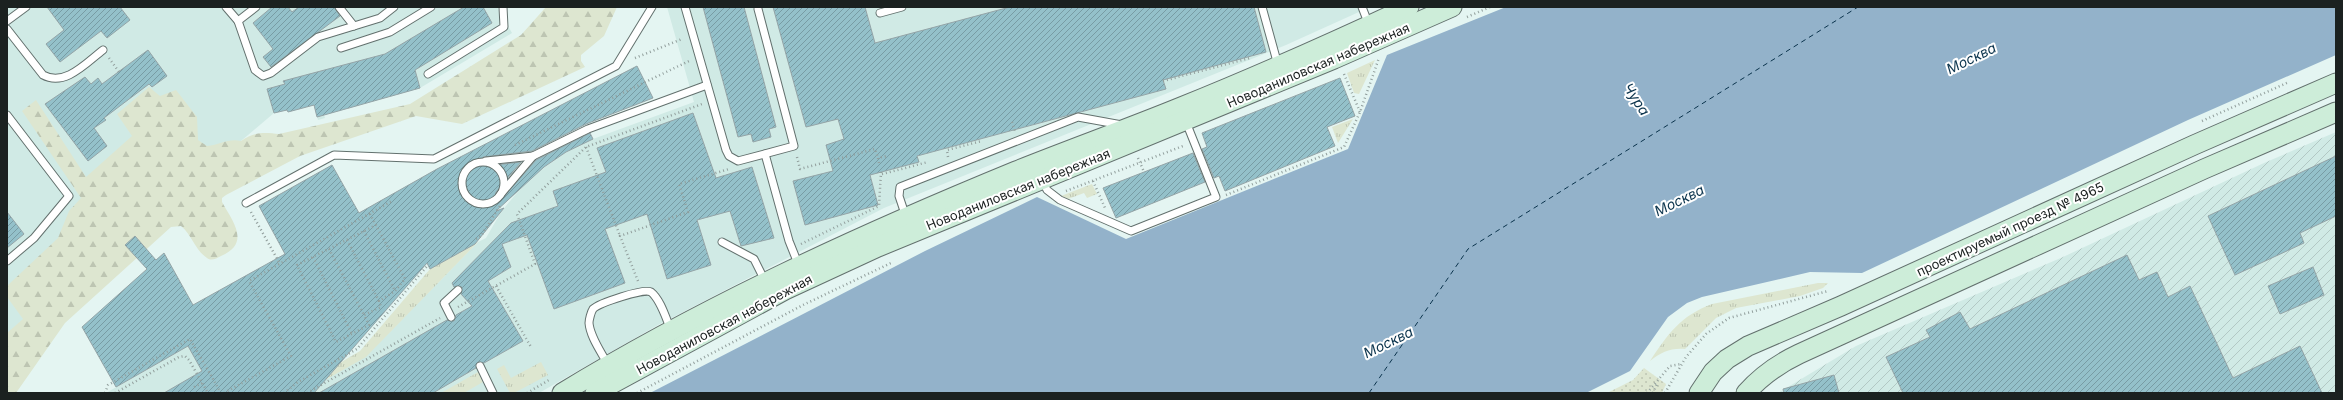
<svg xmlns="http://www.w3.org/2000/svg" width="2343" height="400" viewBox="0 0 2343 400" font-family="Inter,sans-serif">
<defs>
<pattern id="industrial-furrows" width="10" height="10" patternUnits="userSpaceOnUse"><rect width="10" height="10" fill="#d0eae5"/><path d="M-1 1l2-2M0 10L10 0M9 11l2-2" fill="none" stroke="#b2c8c4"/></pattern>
<pattern id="grass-tufts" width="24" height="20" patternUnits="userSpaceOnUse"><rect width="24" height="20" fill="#dde6d0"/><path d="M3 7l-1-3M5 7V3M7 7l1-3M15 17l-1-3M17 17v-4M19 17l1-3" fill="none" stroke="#bdc5b2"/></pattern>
<pattern id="forest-firs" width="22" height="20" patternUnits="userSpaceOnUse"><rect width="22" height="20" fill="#dde6d0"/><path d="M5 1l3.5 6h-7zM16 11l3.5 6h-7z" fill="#bdc5b2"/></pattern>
<pattern id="park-dots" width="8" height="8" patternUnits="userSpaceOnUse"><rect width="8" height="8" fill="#dde6d0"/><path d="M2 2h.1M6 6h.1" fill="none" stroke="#bdc5b2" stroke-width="1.8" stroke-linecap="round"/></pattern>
<pattern id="building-hatch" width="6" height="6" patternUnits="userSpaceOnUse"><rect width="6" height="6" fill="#94c1ca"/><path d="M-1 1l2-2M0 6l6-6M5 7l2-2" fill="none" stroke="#789ca4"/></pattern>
</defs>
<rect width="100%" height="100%" fill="#e4f5f2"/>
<g fill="#d0eae5">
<polygon points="7,7 497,7 512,33 420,88 324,115 325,118 318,120 314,105 288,112 287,110 274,113 7,339"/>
<polygon points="667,7 1370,7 1286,45 884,208 658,325 539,393 302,393 366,356 478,242 486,238 501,212 520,189 542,169 566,152 593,139 694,102"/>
<polygon points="188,346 215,393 106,393"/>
</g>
<polygon fill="url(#industrial-furrows)" points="2336,132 2336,393 1778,393 1856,346 2063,257 2264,163"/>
<g fill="url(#grass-tufts)">
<polygon points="1375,60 1359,94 1354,93 1347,73"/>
<polygon points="1353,119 1338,143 1332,127"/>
<polygon points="1092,184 1097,194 1087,198 1084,193 1068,199 1061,196"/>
<polygon points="478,242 366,357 302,393 289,393 360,351 430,269"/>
<path d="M1818 283H1828L1823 288 1800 296 1736 308 1716 318 1685 349C1670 348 1662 352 1650 361 1668 334 1680 316 1712 304Z"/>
<polygon points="541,362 548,375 514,393 510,393 497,369 504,365 511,378"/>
<polygon points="478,372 483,382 464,393 441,393"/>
</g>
<path fill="url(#forest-firs)" d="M546 7H617L604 36 581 55V61L585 67 462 124 416 116 300 156 226 195 222 198V202C233 222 251 243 221 256 216 259 211 261 207 258 195 250 192 235 181 226L171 227 65 323 16 393H7V333L23 319 7 297V286L58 238 69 211 81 198 22 111 36 100 86 177 132 136 117 114 149 87 160 96 176 90 197 117 198 140 207 146C220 145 228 138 241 141 254 132 264 132 279 134L410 104 521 35Z"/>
<polygon fill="url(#park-dots)" points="1644,368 1666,384 1662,393 1607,393 1633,380"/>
<polygon fill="#93b2ca" points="1506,7 2336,7 2336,55 2188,120 1862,273 1810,272 1702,297 1687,303 1668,317 1630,371 1586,393 650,393 925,251 1037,197 1126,239 1348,149 1387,55"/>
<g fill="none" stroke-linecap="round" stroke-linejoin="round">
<polyline stroke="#0a334c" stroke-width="1" stroke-dasharray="5 4" stroke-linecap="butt" points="1369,393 1468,249 1858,7"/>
</g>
<g fill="url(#building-hatch)" stroke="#94a4a7">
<polygon points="47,7 120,7 130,20 107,38 101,31 60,62 46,44 64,30"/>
<polygon points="272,7 288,7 292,12 299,7 334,7 340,16 271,67 263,57 273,49 253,23"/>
<polygon points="464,7 483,7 492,23 415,70 420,88 317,117 314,105 288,112 287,110 274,113 267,89 285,84 283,81 385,54"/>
<polygon points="703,7 744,7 776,127 769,129 771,137 753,142 751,134 738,137"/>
<polygon points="773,7 865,7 875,43 1010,7 1254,7 1266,52 1163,80 1166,89 917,156 919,162 870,175 878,205 805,225 793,181 833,171 826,145 844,139 838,119 806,127"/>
<polygon points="148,50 167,76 152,87 149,84 104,118 106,120 94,128 107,146 88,161 45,104 85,77 91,84 98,78 102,84"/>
<polygon points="637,66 653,98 586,124 532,151 483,157 482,164 486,166 521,162 496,192 495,197 501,200 536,160 590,133 593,139 566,152 544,167 496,211 504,208 475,244 430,269 427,263 314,393 164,393 202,371 188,346 116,387 82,327 147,269 125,245 135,236 156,260 164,253 193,305 285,254 259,206 332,165 359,213 437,169"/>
<polygon points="1340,78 1355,116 1327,127 1335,146 1225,191 1219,176 1214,178 1202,149 1207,147 1202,133"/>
<polygon points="693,113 716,178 752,167 774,238 741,246 730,211 697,220 711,265 667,279 647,214 605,229 625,283 554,309 527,235 502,244 511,267 488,281 523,341 484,363 478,362 476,368 433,393 319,393 447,320 454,321 456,315 472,306 461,294 462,287 454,287 452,283 511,223 558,206 553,191 606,172 597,148"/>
<polygon points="1193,153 1205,182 1116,218 1103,188"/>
<polygon points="2336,156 2336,216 2300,233 2304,243 2235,275 2208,216"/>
<polygon points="7,212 24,234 7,248"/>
<polygon points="2127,255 2139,280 2157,272 2168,297 2190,286 2233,378 2300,346 2322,393 1903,393 1886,357 1930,337 1926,330 1960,312 1970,329"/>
<polygon points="2313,267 2324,295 2280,314 2268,286"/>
<polygon points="1834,375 1839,393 1784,393 1783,389"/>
</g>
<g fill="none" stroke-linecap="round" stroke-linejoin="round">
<g stroke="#63716e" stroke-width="9">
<g id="service">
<polyline points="226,7 238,21 256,7"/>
<polyline points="339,7 354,26 380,18 394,7"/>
<polyline points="685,7 726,150 729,156 738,161 794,146 758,9"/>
<polyline points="1262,7 1278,65"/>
<polyline points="1362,7 1369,25"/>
<polyline points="880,13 902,7"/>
<polyline points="7,21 26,7"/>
<polyline points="238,21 255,70 263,76 271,73 318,37 354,26"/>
<path d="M7 29 43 75C65 87 86 63 103 50"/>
<polyline points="341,48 390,32 431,7"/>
<polyline points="428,74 504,27 503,7"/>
<polyline points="7,115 69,196 34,238 7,261"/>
<polyline points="765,154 789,241 799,266"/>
<polyline points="486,161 533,156"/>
<circle cx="483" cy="183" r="21"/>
<polyline points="1042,180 1047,190 1060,200 1131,231 1216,197 1186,122"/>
<polyline points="500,195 533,156 588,129 707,85"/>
<polyline points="246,203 334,155 434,159 616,66 652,7"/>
<polyline points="906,217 899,196 900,187 1078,117 1122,125"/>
<polyline points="722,242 754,259 765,281"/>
<polyline points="451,317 444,303 458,290"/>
<path d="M608 365C602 353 590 337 589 323 589 320 591 312 593 309 599 303 644 288 651 292 661 300 666 319 671 330"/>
<polyline points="480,366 493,393"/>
</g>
</g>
<g stroke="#63716e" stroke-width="21">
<g id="secondary">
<path d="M562 393C705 306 860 235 1016 171 1071 149 1127 129 1181 107 1258 76 1334 42 1409 7"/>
<polyline points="595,393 785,290 878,247 1334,59 1452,7"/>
<polyline points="1699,393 1713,372 1727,359 1748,346 1841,306 2194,145 2336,83"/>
<path d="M1746 393C1762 375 1778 364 1799 354L2204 169 2336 112"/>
</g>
</g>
<g stroke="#929f9d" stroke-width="2.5" stroke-dasharray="1 3" stroke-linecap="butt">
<polyline points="1467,17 1490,7"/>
<polyline points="109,58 119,72"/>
<polyline points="635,58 682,39"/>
<polyline points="1344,74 1360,112"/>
<polyline points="1163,81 1250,58"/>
<polyline points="2202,121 2289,82"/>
<polyline points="1012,122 1015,131"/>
<polyline points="515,145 689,61"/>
<polyline points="586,147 620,236"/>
<polyline points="797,157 800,169 875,149 878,158"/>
<polyline points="948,157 947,150 982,141"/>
<polyline points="1138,158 1144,172"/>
<polyline points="879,163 878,158 887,156"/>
<polyline points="882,174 928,162"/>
<polyline points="1093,181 1105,208"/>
<polyline points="1066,191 1183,146"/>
<polyline points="1226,195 1344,147 1360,112 1379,58"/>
<polyline points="251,212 280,264"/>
<polyline points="370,214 405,279 395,291 379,301 381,307 364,315 369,325 336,342 297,265 376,225"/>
<polyline points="364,231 395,291"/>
<polyline points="476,239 481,236 500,206"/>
<polyline points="347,240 379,301"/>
<polyline points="801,244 879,206 881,172"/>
<polyline points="329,249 364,315"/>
<polyline points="313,257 352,334"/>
<polyline points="638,281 620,236 688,212 679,184 729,169"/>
<polyline points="496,286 531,347"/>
<polyline points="458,307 535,264 517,214 586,147 702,104"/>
<polyline points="194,387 202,383"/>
<polyline points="105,393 108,385 190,339 221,393"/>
<polyline points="115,393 179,357 185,356 189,360 208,393"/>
<polyline points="224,393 291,356 249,281 392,201"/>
<polyline points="284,393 298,382 357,349 428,265"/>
<polyline points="307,393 440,318"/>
<polyline points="527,393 549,380"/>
<polyline points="637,393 803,305 893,262"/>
<polyline points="1647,393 1670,366 1681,364"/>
<polyline points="1653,393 1657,384"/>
<polyline points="1665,393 1686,357 1706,334 1729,318 1828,291"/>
</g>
<use href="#service" stroke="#fff" stroke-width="7"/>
<use href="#secondary" stroke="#cdedd9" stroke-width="19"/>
</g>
<g text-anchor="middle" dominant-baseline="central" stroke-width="4" stroke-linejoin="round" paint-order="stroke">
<g font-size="13" fill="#1b2120" stroke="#fff">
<text transform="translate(1318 65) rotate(-23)">Новоданиловская набережная</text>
<text transform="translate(1018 189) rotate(-22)">Новоданиловская набережная</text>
<text transform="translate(2010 229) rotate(-25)">проектируемый проезд № 4965</text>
<text transform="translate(724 324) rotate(-28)">Новоданиловская набережная</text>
</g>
<g font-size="14" font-style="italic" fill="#0a334c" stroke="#fff">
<text transform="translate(1971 58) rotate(-26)">Москва</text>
<text transform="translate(1637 99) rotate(57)">Чура</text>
<text transform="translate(1679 200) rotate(-26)">Москва</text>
<text transform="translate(1388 342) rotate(-26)">Москва</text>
</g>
</g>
<rect width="2343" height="400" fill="none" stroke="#1b2120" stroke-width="16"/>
</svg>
